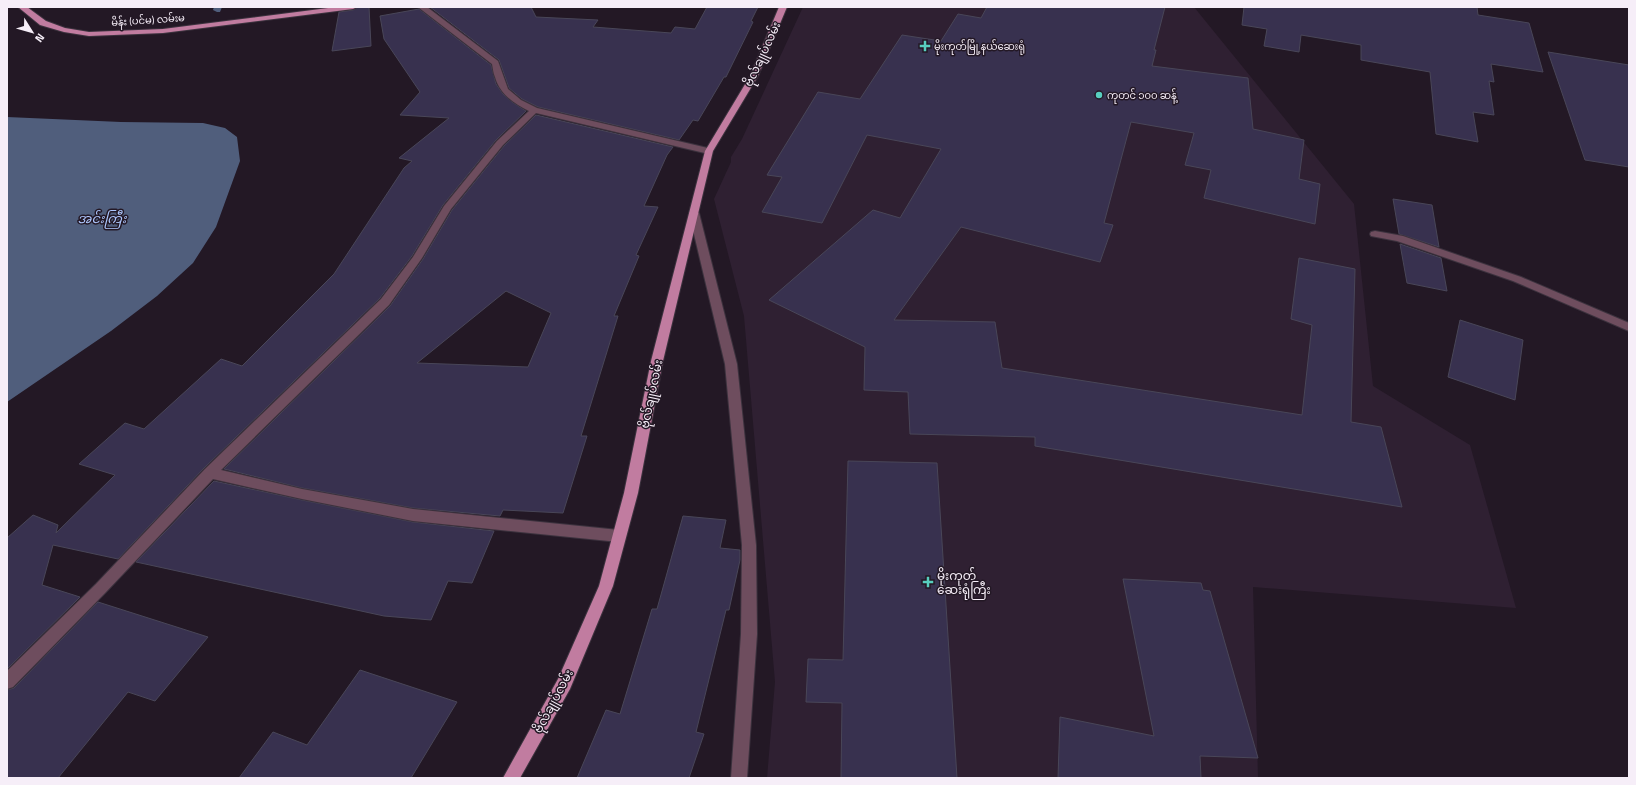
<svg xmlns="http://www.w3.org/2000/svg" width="1636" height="785" viewBox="0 0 1636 785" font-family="'Titillium Web','Noto Sans Myanmar',sans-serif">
<rect width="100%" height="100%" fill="#231825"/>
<polygon fill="#2f2032" points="803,7 1194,7 1354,204 1373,386 1470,445 1516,608 1253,587 1258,778 767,778 775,682 744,316 714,199 731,162 731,157 742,139"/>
<polygon fill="#505e7c" points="7,117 121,122 203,123 225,128 237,137 240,161 216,227 193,263 157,296 111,331 7,402"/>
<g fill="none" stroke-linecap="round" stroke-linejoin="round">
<polygon fill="#505e7c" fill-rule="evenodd" points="214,7 222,7 220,12 217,12 213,10"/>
</g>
<g fill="#38314f" stroke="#494658" fill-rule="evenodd">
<polygon points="358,7 369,7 371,46 332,51 339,12 353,10"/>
<polygon points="430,7 531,7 536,17 598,20 593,27 671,33 675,27 695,29 707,7 758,7 751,21 753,22 726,77 724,77 698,121 693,120 679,140 538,107 522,99 509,88 499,60"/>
<polygon points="987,7 1165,7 1154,50 1156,50 1152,66 1248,78 1253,129 1304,140 1299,179 1320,184 1315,224 1204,198 1211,170 1185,165 1194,133 1131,122 1104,223 1113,225 1100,262 961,227 894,320 995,322 1002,368 1302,415 1312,325 1291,319 1299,258 1355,269 1351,422 1381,427 1402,507 1035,446 1035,437 910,434 908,392 864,390 865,347 769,300 873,210 900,218 941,149 867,135 822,223 762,212 782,177 767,175 818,92 860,99 902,35 941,41 958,14 981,18"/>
<polygon points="1244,7 1477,7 1478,15 1529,23 1543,72 1491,64 1494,82 1489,81 1494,115 1473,112 1478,142 1436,134 1430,72 1361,60 1361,45 1301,35 1299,52 1264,46 1267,29 1242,25"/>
<polygon points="419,9 491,65 496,84 503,94 512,102 526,111 496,140 443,205 412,256 380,298 204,468 118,559 53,545 42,585 80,597 7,669 7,538 33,515 58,525 56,533 115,475 79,464 125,423 144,429 221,359 242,366 334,274 404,168 412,161 399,158 449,118 400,115 420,92 384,39 380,16"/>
<polygon points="1548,52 1629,65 1629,167 1585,160"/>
<path d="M536 115 673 147 667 155 644 206 658 207 636 255 639 256 614 316H618L581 436H587L563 513 503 510 500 516 413 508 302 488 224 469 390 306 423 259 452 210 504 146ZM506 291 551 313 528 367 417 363Z"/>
<polygon points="1393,199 1432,205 1439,247 1399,234"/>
<polygon points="1400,244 1441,258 1447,291 1407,283"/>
<polygon points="1460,320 1523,340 1515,400 1448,377"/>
<polygon points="848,461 937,463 957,778 841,778 842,703 806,702 808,659 843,660"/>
<polygon points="214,481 302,500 413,522 494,531 472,583 448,581 431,620 384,616 136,562"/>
<polygon points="683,516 726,520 720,548 740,550 740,560 729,610 726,610 696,732 704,734 689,778 577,778 606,710 620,714 652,609 657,609"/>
<polygon points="1123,579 1201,583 1203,590 1210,591 1258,758 1200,756 1201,778 1058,778 1060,717 1154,736"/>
<polygon points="98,602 208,637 155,701 128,692 58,778 7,778 7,690 14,688"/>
<polygon points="360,670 457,702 411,778 239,778 273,732 307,745"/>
</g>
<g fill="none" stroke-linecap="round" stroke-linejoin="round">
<g stroke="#3c323e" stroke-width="2">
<g id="minor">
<path d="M418 7H427L498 61 508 89 521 100 537 108 712 149 713 151 709 154 536 113 503 145 451 209 422 258 389 305 221 470 302 489 413 509 619 530 624 532 626 536 624 540 619 542 413 521 302 499 213 479 106 592 13 687 7 689V671L96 584 205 469 381 299 413 257 444 206 497 141 529 111C513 103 500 94 495 77 493 73 493 68 492 64Z"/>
<polygon points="694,210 699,213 737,364 756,545 757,634 747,778 731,778 741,634 742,545 725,364 689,213"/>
<polygon points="1375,231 1403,236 1521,277 1629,323 1629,331 1513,281 1397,241 1371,236 1370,234 1371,232"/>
</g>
</g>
<g stroke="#3c323e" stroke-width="2">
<g id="major">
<polygon points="18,7 27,7 46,21 65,28 89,32 163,29 336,7 357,7 353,9 163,33 89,36 64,32 40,25"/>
<polygon points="779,7 787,7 758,76 713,151 663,361 638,493 613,586 570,689 520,778 503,778 558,679 599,586 624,493 651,361 705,151 750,76"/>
</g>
</g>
<use href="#minor" fill="#6e4d5e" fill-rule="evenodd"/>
<use href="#major" fill="#c17ca0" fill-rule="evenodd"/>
</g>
<g fill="#58cebf" stroke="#231825" stroke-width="1.5">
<path d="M923 40h4v4h4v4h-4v4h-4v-4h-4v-4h4z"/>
<circle cx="1099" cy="95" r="4"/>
<path d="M926 576h4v4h4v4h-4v4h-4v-4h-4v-4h4z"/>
</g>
<g text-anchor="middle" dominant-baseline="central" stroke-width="3" stroke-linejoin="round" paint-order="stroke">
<g font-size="10" fill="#f6eef8" stroke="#231825">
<text transform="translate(148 20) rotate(-4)">မိန်း (ပင်မ) လမ်းမ</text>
</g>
<g font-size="10" fill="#f6eef8" stroke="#231825" text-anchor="start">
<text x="934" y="46">မိုးကုတ်မြို့နယ်ဆေးရုံ</text>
<text x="1107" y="95">ကုတင် ၁၀၀ ဆန့်</text>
</g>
<g font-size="12" fill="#f6eef8" stroke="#231825">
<text transform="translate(762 54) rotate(-65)">ဗိုလ်‌ချုပ်‌လမ်း</text>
<text transform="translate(651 394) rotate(-78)">ဗိုလ်‌ချုပ်‌လမ်း</text>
<text transform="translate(553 701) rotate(-62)">ဗိုလ်‌ချုပ်‌လမ်း</text>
</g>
<g font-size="12" fill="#f6eef8" stroke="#231825" text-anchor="start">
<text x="937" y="575">မိုးကုတ်‌<tspan x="937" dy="14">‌ဆေးရုံကြီး</tspan></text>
</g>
<g font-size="13" font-style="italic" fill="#adc6fd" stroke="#231825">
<text x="102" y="218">အင်းကြီး</text>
</g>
</g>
<rect width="1636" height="785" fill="none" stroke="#f6eef8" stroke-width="16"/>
<g transform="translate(32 32) rotate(127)" stroke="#231825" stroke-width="3" paint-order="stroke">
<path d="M0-3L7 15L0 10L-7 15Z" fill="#f6eef8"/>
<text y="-6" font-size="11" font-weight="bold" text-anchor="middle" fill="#f6eef8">N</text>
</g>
</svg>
